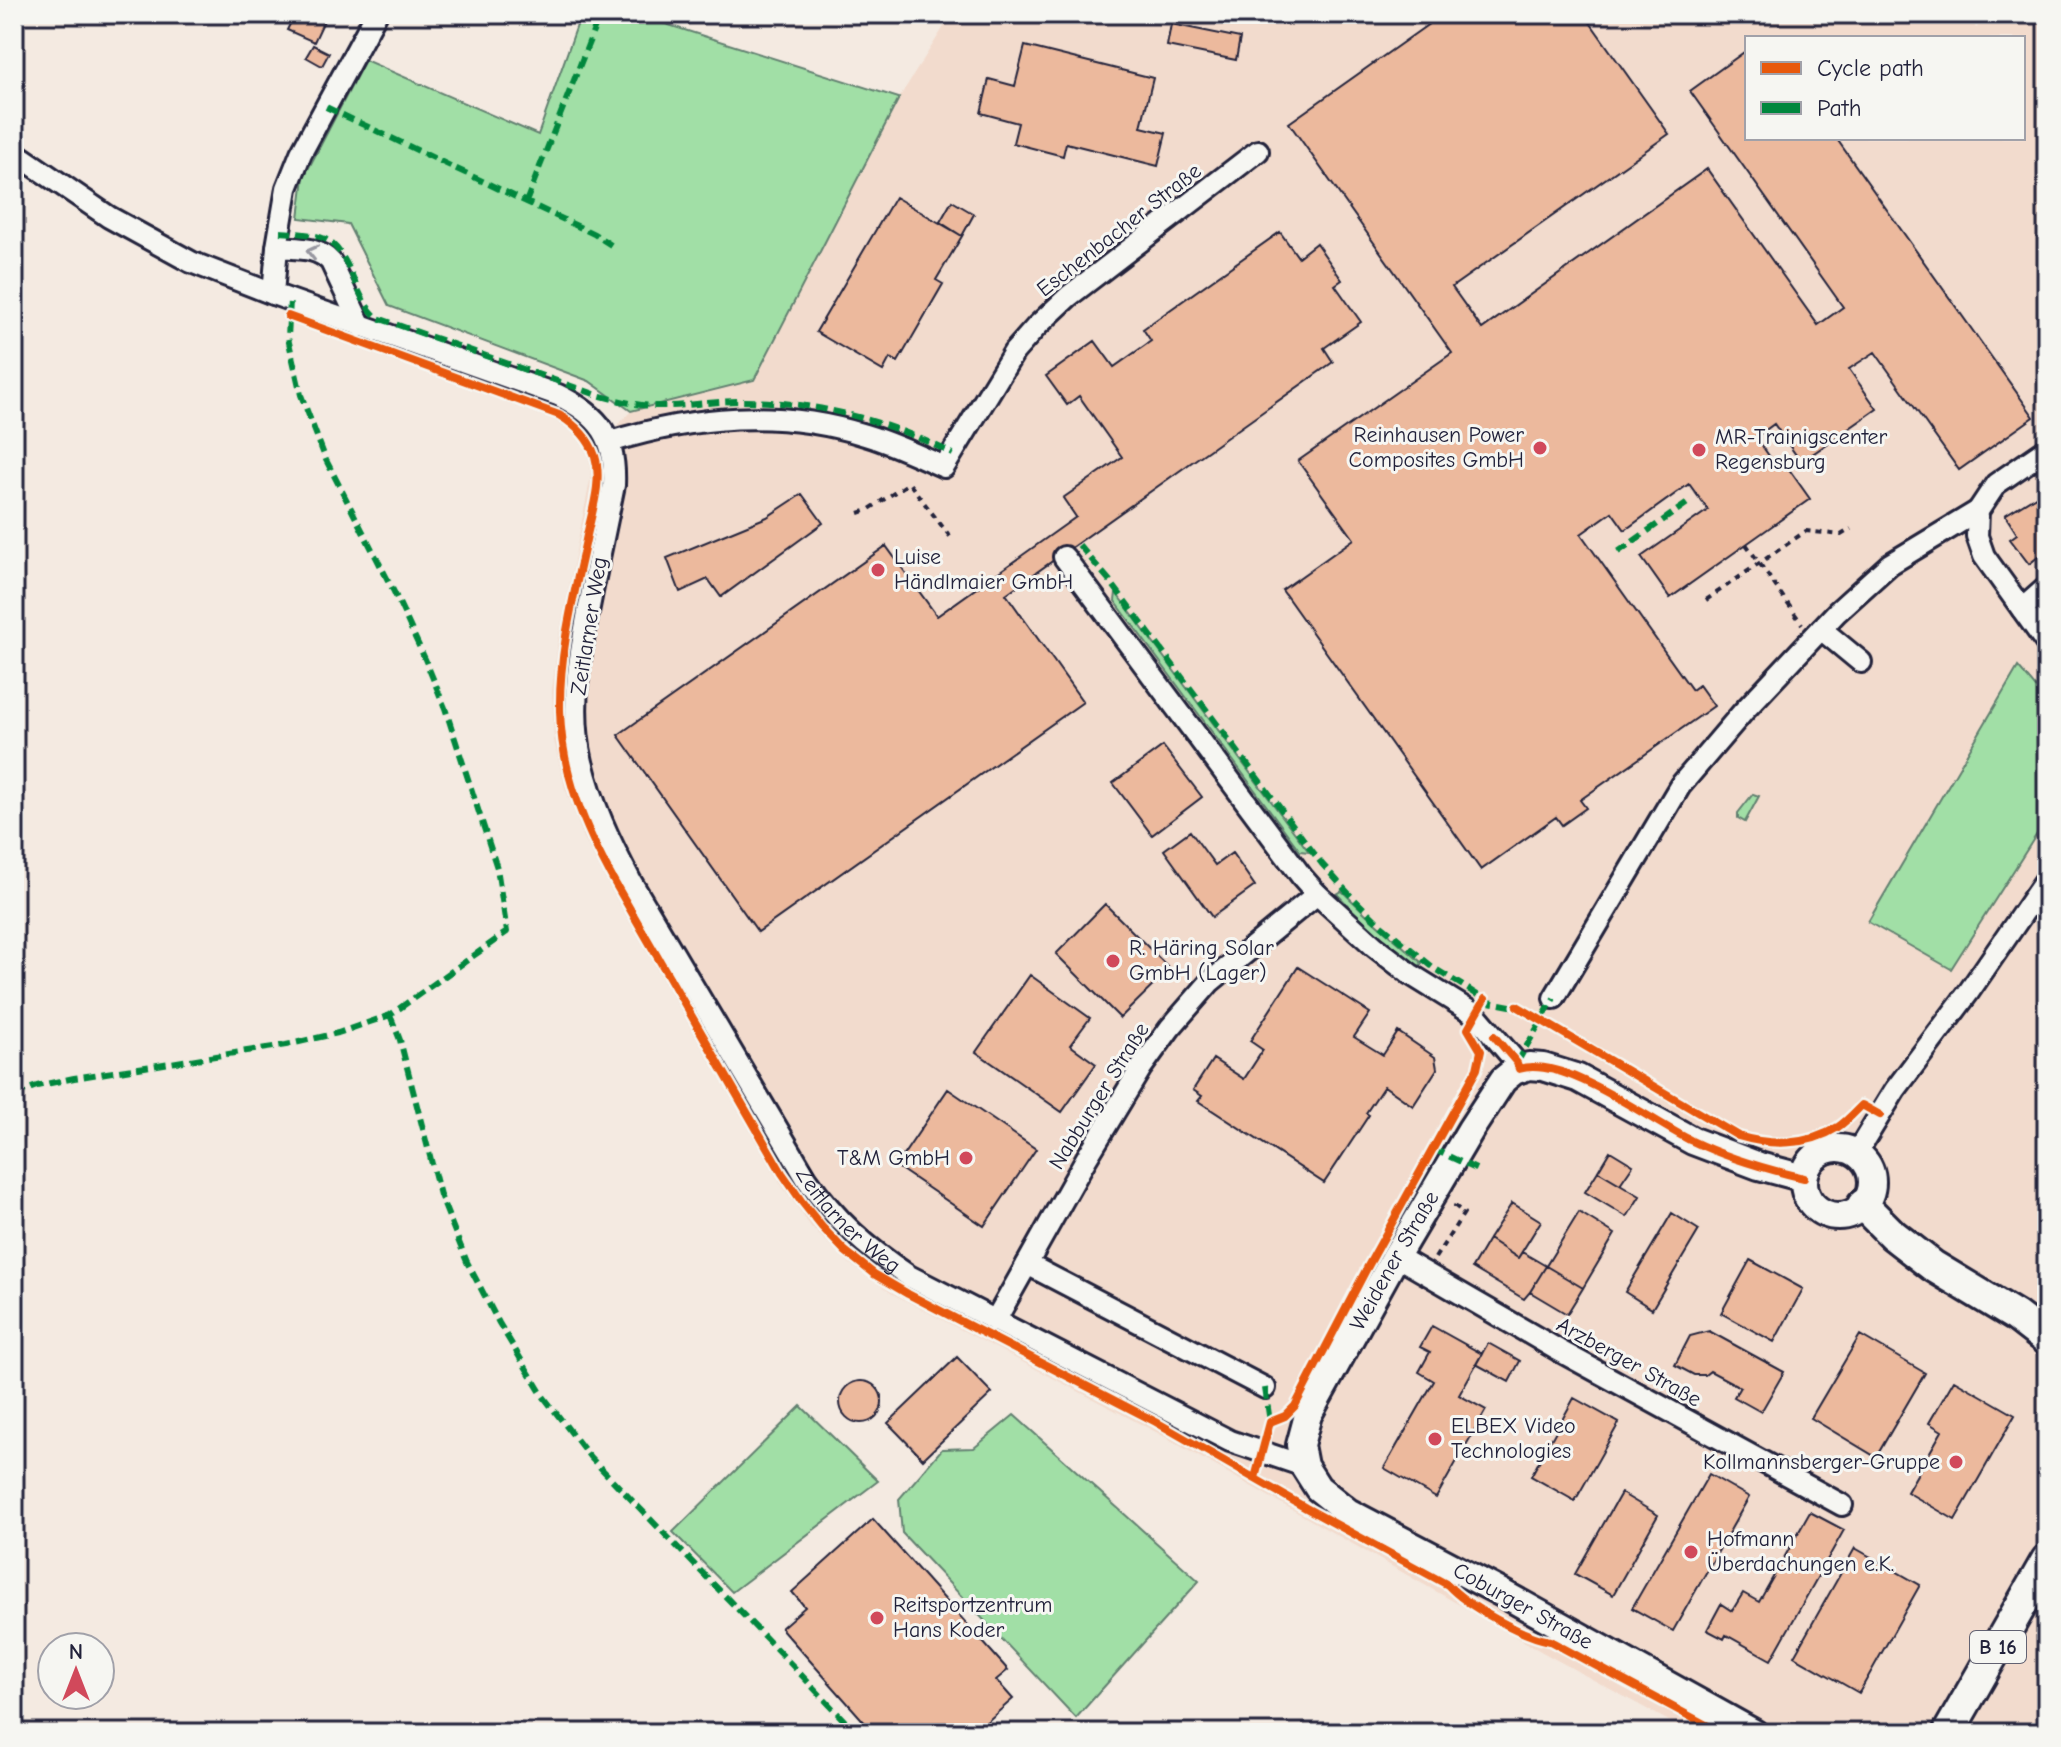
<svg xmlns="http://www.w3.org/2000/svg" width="2061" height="1747" font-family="'Comic Neue',sans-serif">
<rect width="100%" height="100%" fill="#f4eae1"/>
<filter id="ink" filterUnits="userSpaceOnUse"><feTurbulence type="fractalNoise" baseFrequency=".0125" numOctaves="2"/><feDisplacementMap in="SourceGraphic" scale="16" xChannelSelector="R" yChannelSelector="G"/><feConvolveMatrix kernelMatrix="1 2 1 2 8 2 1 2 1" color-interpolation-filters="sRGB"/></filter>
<g filter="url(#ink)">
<!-- built -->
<path fill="#f2dbcd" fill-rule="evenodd" d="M952 14H1969L1976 28 1990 14H2029L2032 22 2047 17V701L2019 667 1951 969 2047 818V1733H1691L1544 1653 1156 1432 891 1293 850 1264 812 1228 780 1183 609 886 583 836 565 788 554 740 552 691 558 641 591 476 589 456 631 411 754 380 899 98ZM1747 38H2023V138H1747Z"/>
<!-- green -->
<path fill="#a1dfa6" stroke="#628070" stroke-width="2" d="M581 14H634L899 98 754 380 631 411 589 381 389 306 348 224 299 218 304 177 365 60 538 135Z
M1116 593 1309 852 1300 851 1115 601Z
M2018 667 2047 701V818L1951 969 1868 922Z
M1753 794 1759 796 1745 822 1738 818V813Z
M1342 891 1369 917 1422 963 1418 968 1365 923 1337 894Z
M801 1406 878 1481 732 1592 673 1532Z
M1014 1415 1199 1581 1076 1718 902 1533 899 1499 942 1449 974 1448Z"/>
<!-- building -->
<path fill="#ecb99d" stroke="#22223b" stroke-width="2" d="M295 14H327L314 42 287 30Z
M1443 14H1584L1669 134 1452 287 1482 329 1707 169 1818 325 1843 307 1690 91 1747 50V138H1836L2034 417 1959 470 1875 352 1849 369 1877 409 1801 462 1774 424 1756 437 1774 463 1781 458 1810 499 1670 598 1641 557 1708 510 1689 484 1625 530 1612 512 1581 534 1692 690 1699 685 1714 706 1580 800 1586 808 1562 825 1556 817 1481 870 1282 590 1354 539 1298 461 1452 353 1289 123Z
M1171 24 1240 38 1236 60 1167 46Z
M313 45 329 53 322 66 306 57Z
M1025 46 1153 78 1141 127 1166 133 1158 166 1066 143 1063 156 1013 143 1018 123 981 113 989 79 1015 86Z
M895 197 962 236 936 280 943 284 898 362 890 358 883 371 816 332Z
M952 201 974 214 962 236 940 222Z
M1280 232 1298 257 1316 243 1342 280 1335 285 1361 322 1324 348 1333 362 1006 594 1083 702 758 932 618 735 886 546 937 616 1076 517 1063 498 1122 457 1079 396 1067 405 1046 376 1095 341 1114 367 1151 341 1143 329Z
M2047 489V550L2029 564 2010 539 2017 534 2005 515Z
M802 494 823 523 721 597 708 579 680 592 667 558 767 517Z
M1163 746 1202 797 1152 835 1113 783Z
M1190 831 1215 865 1232 853 1255 886 1212 917 1164 850Z
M1105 904 1170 969 1120 1018 1056 954Z
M1298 967 1370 1013 1354 1037 1383 1055 1398 1032 1435 1057 1437 1069 1413 1106 1384 1086 1366 1113 1369 1115 1324 1183 1198 1101 1202 1096 1193 1090 1213 1059 1244 1079 1263 1050 1250 1041Z
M1030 975 1090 1018 1070 1045 1096 1064 1062 1112 976 1052Z
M948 1089 1036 1149 984 1226 896 1166Z
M1610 1151 1633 1165 1620 1184 1598 1171Z
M1598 1171 1640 1196 1627 1217 1585 1192Z
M1512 1203 1541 1221 1518 1258 1489 1239Z
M1579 1212 1615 1234 1583 1288 1546 1266Z
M1672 1213 1699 1230 1652 1309 1625 1292Z
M1489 1239 1518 1258 1522 1252 1546 1266 1530 1292 1524 1299 1472 1268Z
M1750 1260 1803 1289 1774 1342 1721 1313Z
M1546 1266 1583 1288 1567 1314 1530 1292Z
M1432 1326 1482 1354 1459 1395 1486 1410 1436 1498 1384 1468 1434 1381 1419 1372 1430 1352 1420 1347Z
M1709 1331 1784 1372 1761 1412 1734 1397 1740 1387 1710 1371 1705 1375H1694L1675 1365 1690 1336Z
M1860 1335 1925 1373 1876 1457 1811 1418Z
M1488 1343 1520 1361 1509 1382 1476 1364Z
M957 1357 992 1393 923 1459 888 1423Z
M1954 1380 2015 1415 1955 1520 1907 1492 1942 1431 1929 1423Z
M840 1402a21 21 0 1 1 42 0a21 21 0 1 1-42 0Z
M1574 1398 1619 1423 1575 1501 1531 1476Z
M1709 1474 1749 1497 1673 1631 1632 1608Z
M1621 1493 1658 1515 1613 1595 1575 1574Z
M1810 1512 1844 1530 1771 1660 1726 1635 1724 1639 1707 1630 1721 1604 1732 1611 1743 1593 1759 1602Z
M873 1519 1008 1670 996 1680 1013 1699 974 1733H874L781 1628 805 1607 792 1592Z
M1855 1548 1920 1585 1859 1693 1794 1656Z"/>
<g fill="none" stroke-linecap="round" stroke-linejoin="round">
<!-- minor casing -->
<g stroke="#22223b" stroke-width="26">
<g id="minor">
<path id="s1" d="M14 152 109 217 191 262 273 294 558 395C601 416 616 438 614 485 607 519 600 553 593 587 582 642 568 705 582 762 592 804 610 842 630 880L807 1179C837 1222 866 1247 909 1276L1230 1441 1304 1466"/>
<path d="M277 247C297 249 317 246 331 262L361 326"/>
<path d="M273 294 277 247 287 188 301 153 376 14"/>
<path d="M610 442C694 416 779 408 865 435 892 443 918 455 944 467L1014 352 1037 326 1069 296 1258 151"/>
<path d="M2047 449 1996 484 1978 511 1977 536 1984 556 2047 644"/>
<path d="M1064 557 1302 877 1317 894 1374 946 1410 974 1476 1015 1517 1063 1519 1069"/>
<path d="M2022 609 2047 587"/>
<path d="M1821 629 1861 662"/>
<path d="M1554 998 1680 786 1743 712 1837 612 1890 564 1978 511"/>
<path d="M1857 1152 1895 1090 1968 993 2047 878"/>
<path d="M1396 1256 1558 1350 1842 1505"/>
<path d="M1027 1264 1265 1388"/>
<path d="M995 1321 1086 1159 1141 1068 1170 1028 1210 982 1317 894"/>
</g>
</g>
<!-- major casing -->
<g stroke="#22223b" stroke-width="32">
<g id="major">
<circle cx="1838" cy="1182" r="34"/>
<path id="s2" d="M1754 1733 1502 1593 1348 1512 1318 1488 1304 1466 1300 1445 1308 1415 1396 1256 1471 1129 1503 1080 1514 1071 1529 1066 1543 1067 1578 1078 1693 1141 1759 1166 1804 1178"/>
</g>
</g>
<!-- highway casing -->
<g stroke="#22223b" stroke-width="36">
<path id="highway" d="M1863 1205 1893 1235 1933 1266 2016 1316 2047 1340
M1948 1733 2047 1560"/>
</g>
<!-- path -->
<path stroke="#22223b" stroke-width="4" stroke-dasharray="6 6" stroke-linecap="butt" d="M859 513 868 510 909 483 952 539
M1746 544 1802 624
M1706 600 1806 531 1841 535 1851 529
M1435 1258 1464 1213 1455 1206 1458 1201"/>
<!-- minor -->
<use href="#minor" stroke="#f6f6f2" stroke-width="20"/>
<!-- major -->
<use href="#major" stroke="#f6f6f2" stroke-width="26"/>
<!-- highway -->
<use href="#highway" stroke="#f6f6f2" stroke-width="30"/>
<!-- quiet -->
<path stroke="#00873e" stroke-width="6" stroke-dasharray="12 6" stroke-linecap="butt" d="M326 107 594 234 611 245
M526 202 600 14
M280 232C294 233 312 233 325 239 353 254 353 298 378 318L597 395C617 400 637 406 658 406 685 407 712 401 739 401 814 401 887 420 953 454
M1079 545 1110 581 1322 864 1351 896 1379 923 1434 968 1489 1002 1521 1008
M1618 552 1689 502
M390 1015 400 1040 440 1195 467 1262 499 1323 543 1396 590 1457 791 1664 856 1733
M1517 1063 1554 998
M14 1094 37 1086 74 1078 286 1045 338 1033 390 1015 507 932 497 868 445 708 425 659 394 592 326 460 301 395 288 338 290 300
M1433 1149 1476 1169
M1265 1388 1270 1422"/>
<!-- cycleway casing -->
<g stroke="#f6f6f2" stroke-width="13">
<path id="cycleway" d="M288 316 559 415C574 424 589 438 595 456 603 482 591 514 586 540 574 596 559 652 560 710 561 772 585 829 615 883L782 1173 802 1202 822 1227 845 1251 874 1274 908 1294 1156 1422 1306 1508 1448 1585C1467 1606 1522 1636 1550 1641L1721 1733
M1517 1006 1738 1136C1771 1146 1808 1146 1838 1127 1847 1121 1855 1112 1862 1105L1880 1115
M1494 1036 1517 1063 1519 1069C1565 1055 1650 1121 1692 1141 1727 1158 1766 1169 1804 1178
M1255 1478 1270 1422 1285 1416 1295 1406 1367 1268 1477 1069 1481 1051 1468 1029 1485 999"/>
</g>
<!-- cycleway -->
<use href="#cycleway" stroke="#e8590c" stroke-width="8"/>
</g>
<!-- one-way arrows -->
<defs><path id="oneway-chevron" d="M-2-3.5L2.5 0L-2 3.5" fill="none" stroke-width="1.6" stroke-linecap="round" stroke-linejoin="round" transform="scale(2)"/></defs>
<use stroke="#9797a0" href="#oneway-chevron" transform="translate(312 252) rotate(-167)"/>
</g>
<!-- markers -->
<g fill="#d1495b" stroke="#f6f6f2" stroke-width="3">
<circle cx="1540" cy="448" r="8"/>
<circle cx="1699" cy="450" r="8"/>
<circle cx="878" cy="570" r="8"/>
<circle cx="1113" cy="961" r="8"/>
<circle cx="966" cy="1158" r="8"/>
<circle cx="1435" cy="1439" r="8"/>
<circle cx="1956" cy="1462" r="8"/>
<circle cx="1691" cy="1552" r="8"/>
<circle cx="877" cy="1618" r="8"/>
</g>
<g text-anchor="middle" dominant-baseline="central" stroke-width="6" stroke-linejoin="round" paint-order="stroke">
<!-- shield labels -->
<rect fill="#f6f6f2" stroke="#626272" stroke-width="2" x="1970" y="1631" width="56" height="32" rx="6"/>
<g font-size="20" font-weight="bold" fill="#22223b">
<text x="1998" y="1647">B 16</text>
</g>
<!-- street labels -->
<g font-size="22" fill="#22223b" stroke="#f6f6f2">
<text transform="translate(1119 230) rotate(-38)">Eschenbacher Straße</text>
<text transform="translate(589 626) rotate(-81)">Zeitlarner Weg</text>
<text transform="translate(1099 1096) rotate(-58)">Nabburger Straße</text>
<text stroke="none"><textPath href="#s1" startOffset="1528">Zeitlarner Weg</textPath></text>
<text stroke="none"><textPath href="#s2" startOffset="756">Weidener Straße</textPath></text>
<text transform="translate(1629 1362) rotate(29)">Arzberger Straße</text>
<text transform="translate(1523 1606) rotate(29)">Coburger Straße</text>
</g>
<!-- poi labels -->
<g font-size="22" fill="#22223b" stroke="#f6f6f2" text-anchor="start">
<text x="1524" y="435" text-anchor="end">Reinhausen Power<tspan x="1524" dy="25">Composites GmbH</tspan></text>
<text x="1715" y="437">MR-Trainigscenter<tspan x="1715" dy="25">Regensburg</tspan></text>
<text x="894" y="557">Luise<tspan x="894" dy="25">Händlmaier GmbH</tspan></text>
<text x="1129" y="948">R. Häring Solar<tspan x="1129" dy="25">GmbH (Lager)</tspan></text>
<text x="950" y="1158" text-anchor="end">T&amp;M GmbH</text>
<text x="1451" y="1426">ELBEX Video<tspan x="1451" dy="25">Technologies</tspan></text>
<text x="1940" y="1462" text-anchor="end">Kollmannsberger-Gruppe</text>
<text x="1707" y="1539">Hofmann<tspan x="1707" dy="25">Überdachungen e.K.</tspan></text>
<text x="893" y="1605">Reitsportzentrum<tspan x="893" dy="25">Hans Koder</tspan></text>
</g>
</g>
<!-- margin -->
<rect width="2061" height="1747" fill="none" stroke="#f6f6f2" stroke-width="48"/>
<rect x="24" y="24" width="2013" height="1699" fill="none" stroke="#22223b" stroke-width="3" filter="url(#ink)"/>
<!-- legend -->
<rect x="1745" y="36" width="280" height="104" fill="#f6f6f2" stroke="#a1a1a9" stroke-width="2"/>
<rect x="1761" y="62" width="40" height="12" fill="#e8590c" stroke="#a1a1a9" stroke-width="2"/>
<text x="1817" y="76" font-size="24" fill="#22223b">Cycle path</text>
<rect x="1761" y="102" width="40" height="12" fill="#00873e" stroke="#a1a1a9" stroke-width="2"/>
<text x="1817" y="116" font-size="24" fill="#22223b">Path</text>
<!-- north arrow -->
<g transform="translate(76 1671)"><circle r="38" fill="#f6f6f2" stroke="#a1a1a9" stroke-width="2"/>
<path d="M0-6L14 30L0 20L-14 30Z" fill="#d1495b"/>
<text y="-12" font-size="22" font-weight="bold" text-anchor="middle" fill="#22223b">N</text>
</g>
</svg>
